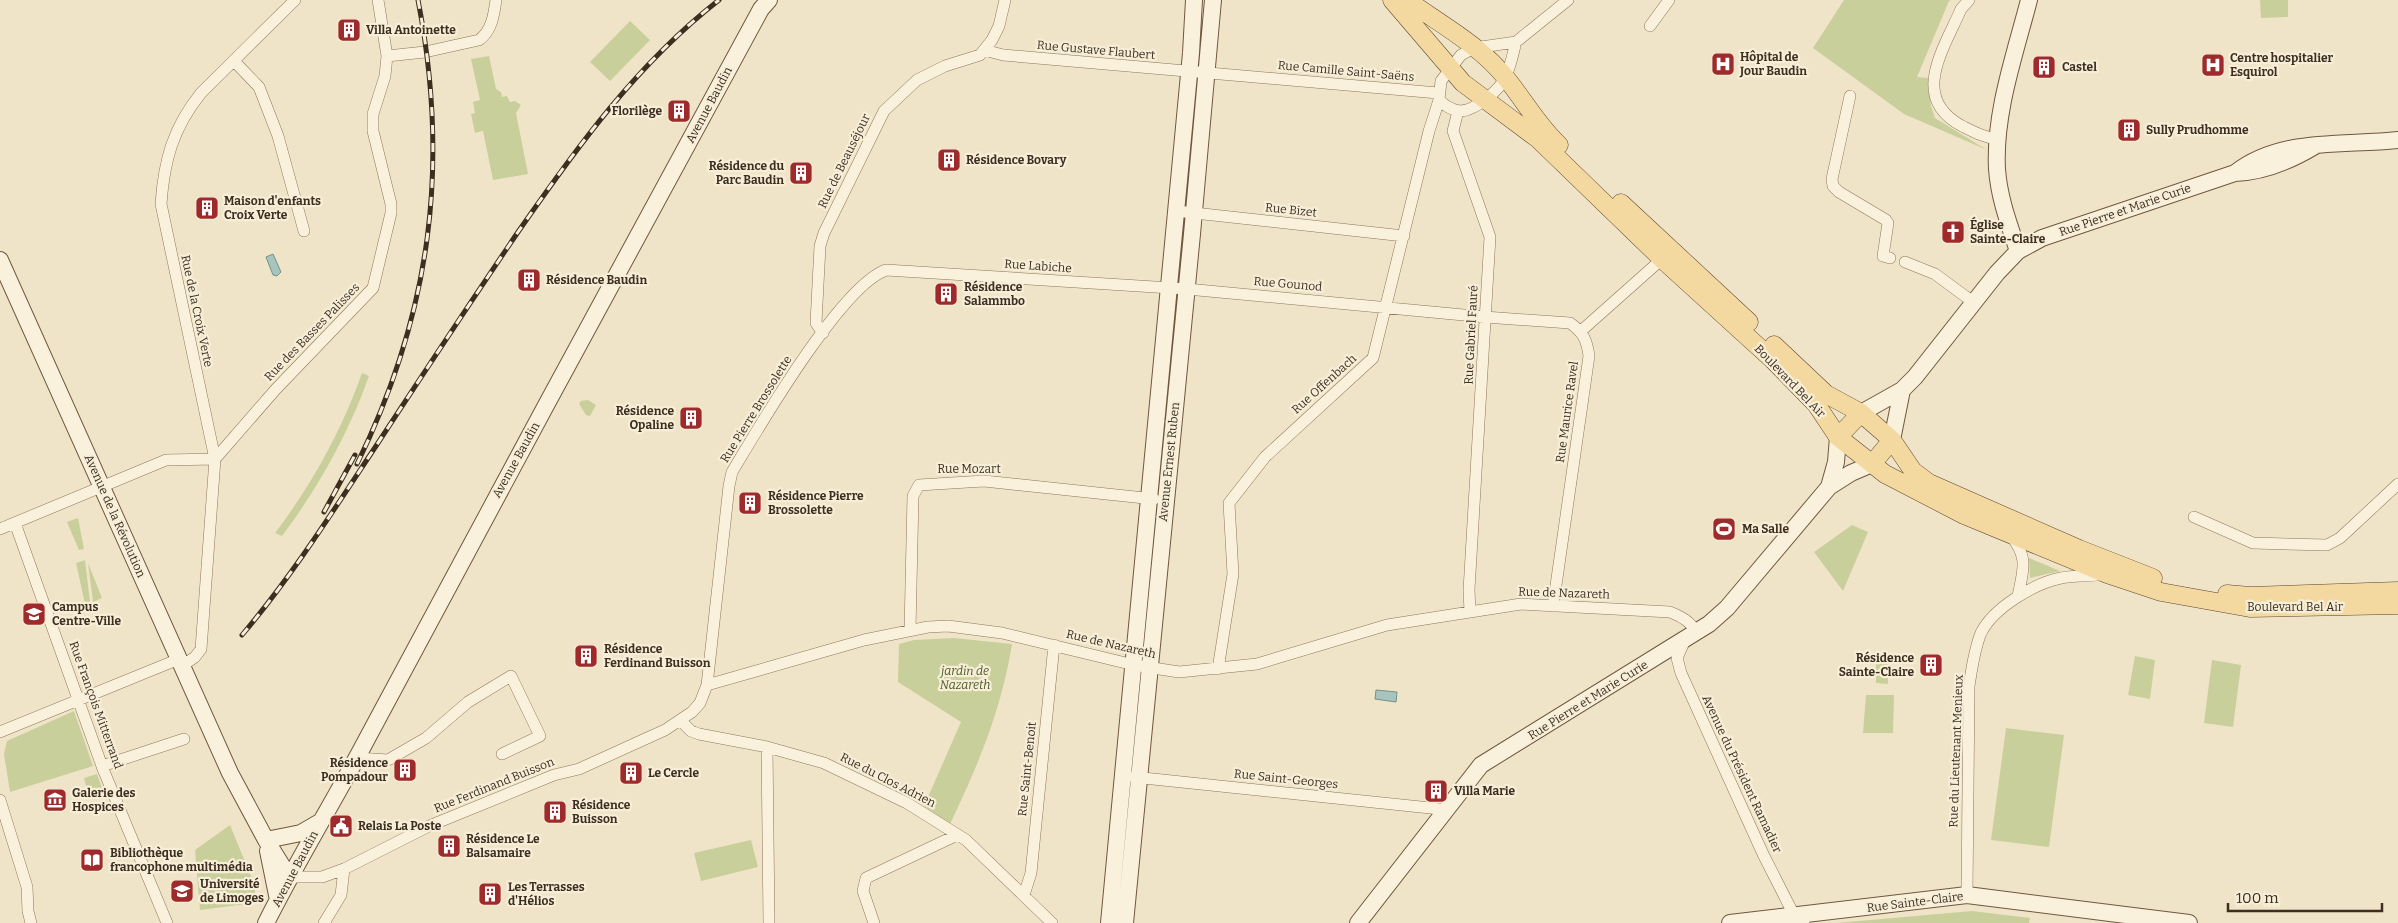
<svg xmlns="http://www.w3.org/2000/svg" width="2398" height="923" font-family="Bitter,serif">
<rect width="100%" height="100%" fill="#f0e4c8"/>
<!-- green -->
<path fill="#c9cf9b" d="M1844 0H1951L1949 1 1917 77 1928 78 1931 106 1935 118 1987 150 1904 114 1813 48Z
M2260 0H2288V17L2261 18Z
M630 21 650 40 610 81 590 62Z
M489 56 496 89 501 92 502 97 507 96 510 102 515 101 521 105 516 113 528 174 493 180 483 131 475 133 471 114 475 113 473 102 480 100 471 59Z
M362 373 369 376C349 433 318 488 282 536L275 533C311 486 342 430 362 373Z
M588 400 596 405 590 416 586 415 579 404 581 401Z
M78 518 84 549 79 550 67 522Z
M1852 525 1868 532 1843 591 1814 552Z
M2029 558 2060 571 2030 578Z
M85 560 90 602 85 604 76 563Z
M88 563 102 598 93 602Z
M954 638 1012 644C1002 708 978 766 950 824L924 806 961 722 898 682 899 644 914 640Z
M2135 656 2155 660 2150 699 2128 695Z
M1876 660H1888V684L1876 683Z
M2212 660 2241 665 2233 727 2204 723Z
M1866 695H1894L1893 733H1863Z
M74 711 93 766 10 792 4 754 7 741Z
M2006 728 2064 735 2049 847 1991 840Z
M97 774 104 794 89 798 84 778Z
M230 825 255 886V903L200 910 195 850Z
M751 840 758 867 701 881 694 853Z
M1972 911 2030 918 2029 923H1836Z"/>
<!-- water -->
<path fill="#a9c4bc" stroke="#6f938a" d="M273 254 281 272 277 276 273 275 266 257Z
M1376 690 1397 692 1396 702 1375 699Z"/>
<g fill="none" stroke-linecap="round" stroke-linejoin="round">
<!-- street casing -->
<g stroke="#8d765c" stroke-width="12">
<path id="street" d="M1969 0 1961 9C1944 49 1909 98 1962 126 1974 132 1985 138 1998 139
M1650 26 1669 0
M1516 42C1513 53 1511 65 1506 76 1501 89 1475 111 1460 111 1452 110 1445 106 1439 100L1441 81 1461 55 1474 48 1516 42 1568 0
M984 50 1003 55 1438 93
M387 56 425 52 479 40C492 31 494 14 496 0
M234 61 259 87 278 136 304 231
M1850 96 1832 179 1833 186 1839 192 1886 220 1888 223 1883 256 1890 258
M1458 111 1453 131 1490 237 1469 590 1470 612
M1176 211 1404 236
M1905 262 1935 274 1973 302
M1581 331 1662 259
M823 333 816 323 820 246 824 233 884 111 917 80 945 66 980 55 992 40 999 26 1005 0
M215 459 276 389 373 288 391 213V204L373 131V114L385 76 387 56 378 0
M2194 517 2253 543 2327 545 2340 538 2398 484
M15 523 103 769 167 923
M0 529 166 460 215 459
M2011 536C2029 558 2023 570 2018 596
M910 630 913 496 919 485 984 481 1154 499
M1684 642 1677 658 1681 673 1763 854 1794 915 1804 923
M182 666 195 657 201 649 215 459 161 204C164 160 173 128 201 93L295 0
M1218 669 1233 574 1229 503 1265 457 1373 358 1429 131 1439 100
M707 685 864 640 928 627 948 626 1002 633 1134 665 1179 672 1257 664 1387 625 1521 604 1670 612C1682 617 1690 621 1697 633
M680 720 691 731 699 734 767 747 824 763 907 803 966 840 1052 923
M0 732 179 659
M767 747 769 923
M357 758 388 760 426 738 468 702 511 676 540 736 502 754
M102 766 184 739
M1134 777 1440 809 1444 812
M0 800 27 887 28 911 31 923
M289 877H322L344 869 429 826 554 775 579 769 665 730 692 712 700 703 707 685 729 486 732 472C759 427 841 286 886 270L1187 289 1485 317 1570 323C1583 332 1587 340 1589 356L1553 606
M1024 895 1031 873 1054 645
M1967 895 1969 686C1972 668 1974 650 1981 633 1993 608 2035 583 2061 578 2075 575 2090 577 2104 574
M324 923 341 895 344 869
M874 923 863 891 866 878 957 835"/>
</g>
<!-- secondary casing -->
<g stroke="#6f573f" stroke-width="18">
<path id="secondary" d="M2235 173C2281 137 2343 146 2398 140
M2018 251C2009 224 1999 198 1997 169 1994 113 2015 54 2029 0
M0 260 230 773 266 840 289 877
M1861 413 1902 390 1915 377 1997 273 2018 251 2042 238 2235 173C2264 172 2290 161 2315 146
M1892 440 1902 390
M1829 487 1836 462 1838 437
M266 840 301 833 320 822
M268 851 278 900
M266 923C298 859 336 798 369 735 498 492 630 251 761 9L769 0
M1109 923 1191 53 1194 0
M1125 923 1192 234 1213 0
M1358 923 1481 765 1709 624 1727 608 1829 487 1851 473 1872 464
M1730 923 1967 895 2189 923"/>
</g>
<!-- primary casing -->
<g stroke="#5b4430" stroke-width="19">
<path id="primary" d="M1392 0 1463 83 1538 139 1662 259 1773 360 1816 404 1838 437 1885 474 1964 515 2107 574 2161 592 2250 608 2398 605
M1407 0C1440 24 1481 46 1506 78 1524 100 1538 126 1559 145
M1621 203 1749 322
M1774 345 1826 394 1861 413 1892 440 1913 471 1929 483 2079 549 2153 578
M1838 437 1861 413
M1872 464 1892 440
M2227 594 2250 596 2398 591"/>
</g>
<!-- street -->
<use href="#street" stroke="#faf1dc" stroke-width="11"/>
<!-- secondary -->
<use href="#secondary" stroke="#faf1dc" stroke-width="16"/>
<!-- primary -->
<use href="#primary" stroke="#f3d9a0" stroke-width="18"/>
<!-- rail casing -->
<g stroke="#3d2e20" stroke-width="5">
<path id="rail" d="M357 464C431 313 450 165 418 0
M324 512 355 455
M242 635C292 576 333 511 376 446 423 374 470 303 518 232 577 147 637 64 719 0"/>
</g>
<!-- rail -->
<use href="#rail" stroke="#f7eed8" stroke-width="3" stroke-dasharray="9" stroke-linecap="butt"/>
</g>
<!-- icons -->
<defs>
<g id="building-square" transform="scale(1.25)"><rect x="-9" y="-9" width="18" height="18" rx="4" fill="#9e2a2b" stroke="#f7eed8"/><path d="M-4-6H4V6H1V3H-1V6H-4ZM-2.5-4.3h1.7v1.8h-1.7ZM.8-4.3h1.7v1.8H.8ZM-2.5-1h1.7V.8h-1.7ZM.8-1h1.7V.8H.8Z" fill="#fff"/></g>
<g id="hospital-square" transform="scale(1.25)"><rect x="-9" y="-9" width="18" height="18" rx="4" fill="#9e2a2b" stroke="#f7eed8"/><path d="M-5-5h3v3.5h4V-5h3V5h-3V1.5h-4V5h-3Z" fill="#fff"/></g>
<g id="church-square" transform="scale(1.25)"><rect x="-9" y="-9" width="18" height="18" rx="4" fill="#9e2a2b" stroke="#f7eed8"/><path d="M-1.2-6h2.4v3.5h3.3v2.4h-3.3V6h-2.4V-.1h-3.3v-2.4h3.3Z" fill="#fff"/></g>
<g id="stadium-square" transform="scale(1.25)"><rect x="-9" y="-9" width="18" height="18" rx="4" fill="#9e2a2b" stroke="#f7eed8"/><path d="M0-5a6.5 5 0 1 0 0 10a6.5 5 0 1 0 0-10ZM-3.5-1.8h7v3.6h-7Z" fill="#fff"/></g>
<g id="university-square" transform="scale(1.25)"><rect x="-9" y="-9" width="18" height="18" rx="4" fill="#9e2a2b" stroke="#f7eed8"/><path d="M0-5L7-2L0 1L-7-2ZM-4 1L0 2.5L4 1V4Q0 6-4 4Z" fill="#fff"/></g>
<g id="museum-square" transform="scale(1.25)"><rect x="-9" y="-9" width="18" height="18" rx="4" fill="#9e2a2b" stroke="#f7eed8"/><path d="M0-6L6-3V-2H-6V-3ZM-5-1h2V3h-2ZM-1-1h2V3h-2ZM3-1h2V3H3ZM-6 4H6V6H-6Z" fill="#fff"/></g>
<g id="civic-square" transform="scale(1.25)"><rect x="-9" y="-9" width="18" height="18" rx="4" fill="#9e2a2b" stroke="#f7eed8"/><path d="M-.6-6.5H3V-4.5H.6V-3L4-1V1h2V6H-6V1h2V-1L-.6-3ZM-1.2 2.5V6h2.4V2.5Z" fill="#fff"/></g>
<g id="library-square" transform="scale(1.25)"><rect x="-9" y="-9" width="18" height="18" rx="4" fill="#9e2a2b" stroke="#f7eed8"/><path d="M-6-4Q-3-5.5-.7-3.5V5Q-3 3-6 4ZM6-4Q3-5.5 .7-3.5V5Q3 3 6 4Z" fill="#fff"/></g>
</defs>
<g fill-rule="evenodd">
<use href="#building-square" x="349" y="30"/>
<use href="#hospital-square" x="1723" y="64"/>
<use href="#hospital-square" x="2213" y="65"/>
<use href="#building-square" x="2044" y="67"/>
<use href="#building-square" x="679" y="111"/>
<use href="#building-square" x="2129" y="130"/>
<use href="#building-square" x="949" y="160"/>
<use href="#building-square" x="801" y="173"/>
<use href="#building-square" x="207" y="208"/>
<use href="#church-square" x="1953" y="232"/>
<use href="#building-square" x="529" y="280"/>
<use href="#building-square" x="946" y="294"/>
<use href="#building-square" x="691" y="418"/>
<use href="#building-square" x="750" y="503"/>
<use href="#stadium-square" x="1724" y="529"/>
<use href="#university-square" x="34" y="614"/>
<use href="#building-square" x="586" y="656"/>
<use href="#building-square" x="1931" y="665"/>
<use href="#building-square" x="405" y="770"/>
<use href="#building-square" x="631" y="773"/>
<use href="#building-square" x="1436" y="791"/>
<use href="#museum-square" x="55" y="800"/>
<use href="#building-square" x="555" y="812"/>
<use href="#civic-square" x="341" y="826"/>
<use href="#building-square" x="449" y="846"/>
<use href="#library-square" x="92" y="860"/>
<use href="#university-square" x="182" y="891"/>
<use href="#building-square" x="490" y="894"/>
</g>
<g text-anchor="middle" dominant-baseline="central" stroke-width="4.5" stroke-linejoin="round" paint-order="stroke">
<!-- poi labels -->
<g font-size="12" font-weight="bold" fill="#3d2e20" stroke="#f7eed8" text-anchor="start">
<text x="366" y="30">Villa Antoinette</text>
<text x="1740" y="57">Hôpital de<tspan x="1740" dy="14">Jour Baudin</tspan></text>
<text x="2230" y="58">Centre hospitalier<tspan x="2230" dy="14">Esquirol</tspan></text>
<text x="2062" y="67">Castel</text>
<text x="662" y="111" text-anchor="end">Florilège</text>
<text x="2146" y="130">Sully Prudhomme</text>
<text x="966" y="160">Résidence Bovary</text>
<text x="784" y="166" text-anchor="end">Résidence du<tspan x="784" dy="14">Parc Baudin</tspan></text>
<text x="224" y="201">Maison d'enfants<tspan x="224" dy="14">Croix Verte</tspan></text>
<text x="1970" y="225">Église<tspan x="1970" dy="14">Sainte-Claire</tspan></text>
<text x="546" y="280">Résidence Baudin</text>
<text x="964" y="287">Résidence<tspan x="964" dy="14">Salammbo</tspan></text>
<text x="674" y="411" text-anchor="end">Résidence<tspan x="674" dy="14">Opaline</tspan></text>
<text x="768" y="496">Résidence Pierre<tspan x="768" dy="14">Brossolette</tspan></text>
<text x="1742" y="529">Ma Salle</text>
<text x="52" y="607">Campus<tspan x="52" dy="14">Centre-Ville</tspan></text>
<text x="604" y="649">Résidence<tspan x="604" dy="14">Ferdinand Buisson</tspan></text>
<text x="1914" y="658" text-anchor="end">Résidence<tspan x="1914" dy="14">Sainte-Claire</tspan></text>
<text x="388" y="763" text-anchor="end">Résidence<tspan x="388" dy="14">Pompadour</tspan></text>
<text x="648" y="773">Le Cercle</text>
<text x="1454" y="791">Villa Marie</text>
<text x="72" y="793">Galerie des<tspan x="72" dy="14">Hospices</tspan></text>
<text x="572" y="805">Résidence<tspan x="572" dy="14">Buisson</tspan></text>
<text x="358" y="826">Relais La Poste</text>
<text x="466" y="839">Résidence Le<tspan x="466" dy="14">Balsamaire</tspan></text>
<text x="110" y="853">Bibliothèque<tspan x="110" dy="14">francophone multimédia</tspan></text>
<text x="200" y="884">Université<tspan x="200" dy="14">de Limoges</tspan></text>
<text x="508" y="887">Les Terrasses<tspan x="508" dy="14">d'Hélios</tspan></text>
</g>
<!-- street labels -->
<g font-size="12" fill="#3d2e20" stroke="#f7eed8">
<text transform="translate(1096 50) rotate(5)">Rue Gustave Flaubert</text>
<text transform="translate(1346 71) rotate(5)">Rue Camille Saint-Saëns</text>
<text transform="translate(709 105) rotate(-62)">Avenue Baudin</text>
<text transform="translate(844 161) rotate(-64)">Rue de Beauséjour</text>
<text transform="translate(1291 210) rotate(6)">Rue Bizet</text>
<text transform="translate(2125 210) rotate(-19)">Rue Pierre et Marie Curie</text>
<text transform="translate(1038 266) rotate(4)">Rue Labiche</text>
<text transform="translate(1288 284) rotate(5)">Rue Gounod</text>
<text transform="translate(197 311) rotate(78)">Rue de la Croix Verte</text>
<text transform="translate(312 332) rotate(-46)">Rue des Basses Palisses</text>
<text transform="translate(1471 335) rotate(-87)">Rue Gabriel Fauré</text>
<text transform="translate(1790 381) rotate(46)">Boulevard Bel Air</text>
<text transform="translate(1324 384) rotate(-42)">Rue Offenbach</text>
<text transform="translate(756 409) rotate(-58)">Rue Pierre Brossolette</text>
<text transform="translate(1567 412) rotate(-82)">Rue Maurice Ravel</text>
<text transform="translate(516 460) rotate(-61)">Avenue Baudin</text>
<text transform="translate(1169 462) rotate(-84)">Avenue Ernest Ruben</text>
<text x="969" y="469">Rue Mozart</text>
<text transform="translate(115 516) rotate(66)">Avenue de la Révolution</text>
<text transform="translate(1564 593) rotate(2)">Rue de Nazareth</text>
<text x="2295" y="607">Boulevard Bel Air</text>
<text transform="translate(1111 644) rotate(13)">Rue de Nazareth</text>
<text transform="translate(1588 700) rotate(-32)">Rue Pierre et Marie Curie</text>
<text transform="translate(96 705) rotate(70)">Rue François Mitterrand</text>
<text transform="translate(1956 751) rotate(-88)">Rue du Lieutenant Menieux</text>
<text transform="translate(1027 769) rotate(-84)">Rue Saint-Benoit</text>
<text transform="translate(1742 774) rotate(65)">Avenue du Président Ramadier</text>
<text transform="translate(1286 779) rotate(6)">Rue Saint-Georges</text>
<text transform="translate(888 780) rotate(27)">Rue du Clos Adrien</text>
<text transform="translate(494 785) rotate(-22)">Rue Ferdinand Buisson</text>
<text transform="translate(295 869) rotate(-62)">Avenue Baudin</text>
<text transform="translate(1915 902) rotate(-7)">Rue Sainte-Claire</text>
</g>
<!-- park labels -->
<g font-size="12" font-style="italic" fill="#4d5a26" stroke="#f7eed8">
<text x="965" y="671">jardin de<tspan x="965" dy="14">Nazareth</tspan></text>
</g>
</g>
<!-- scale -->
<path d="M2228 903v8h154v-8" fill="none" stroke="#3d2e20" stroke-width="2.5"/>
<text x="2236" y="903" font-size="15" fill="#3d2e20" stroke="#f7eed8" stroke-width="4" paint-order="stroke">100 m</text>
</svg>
